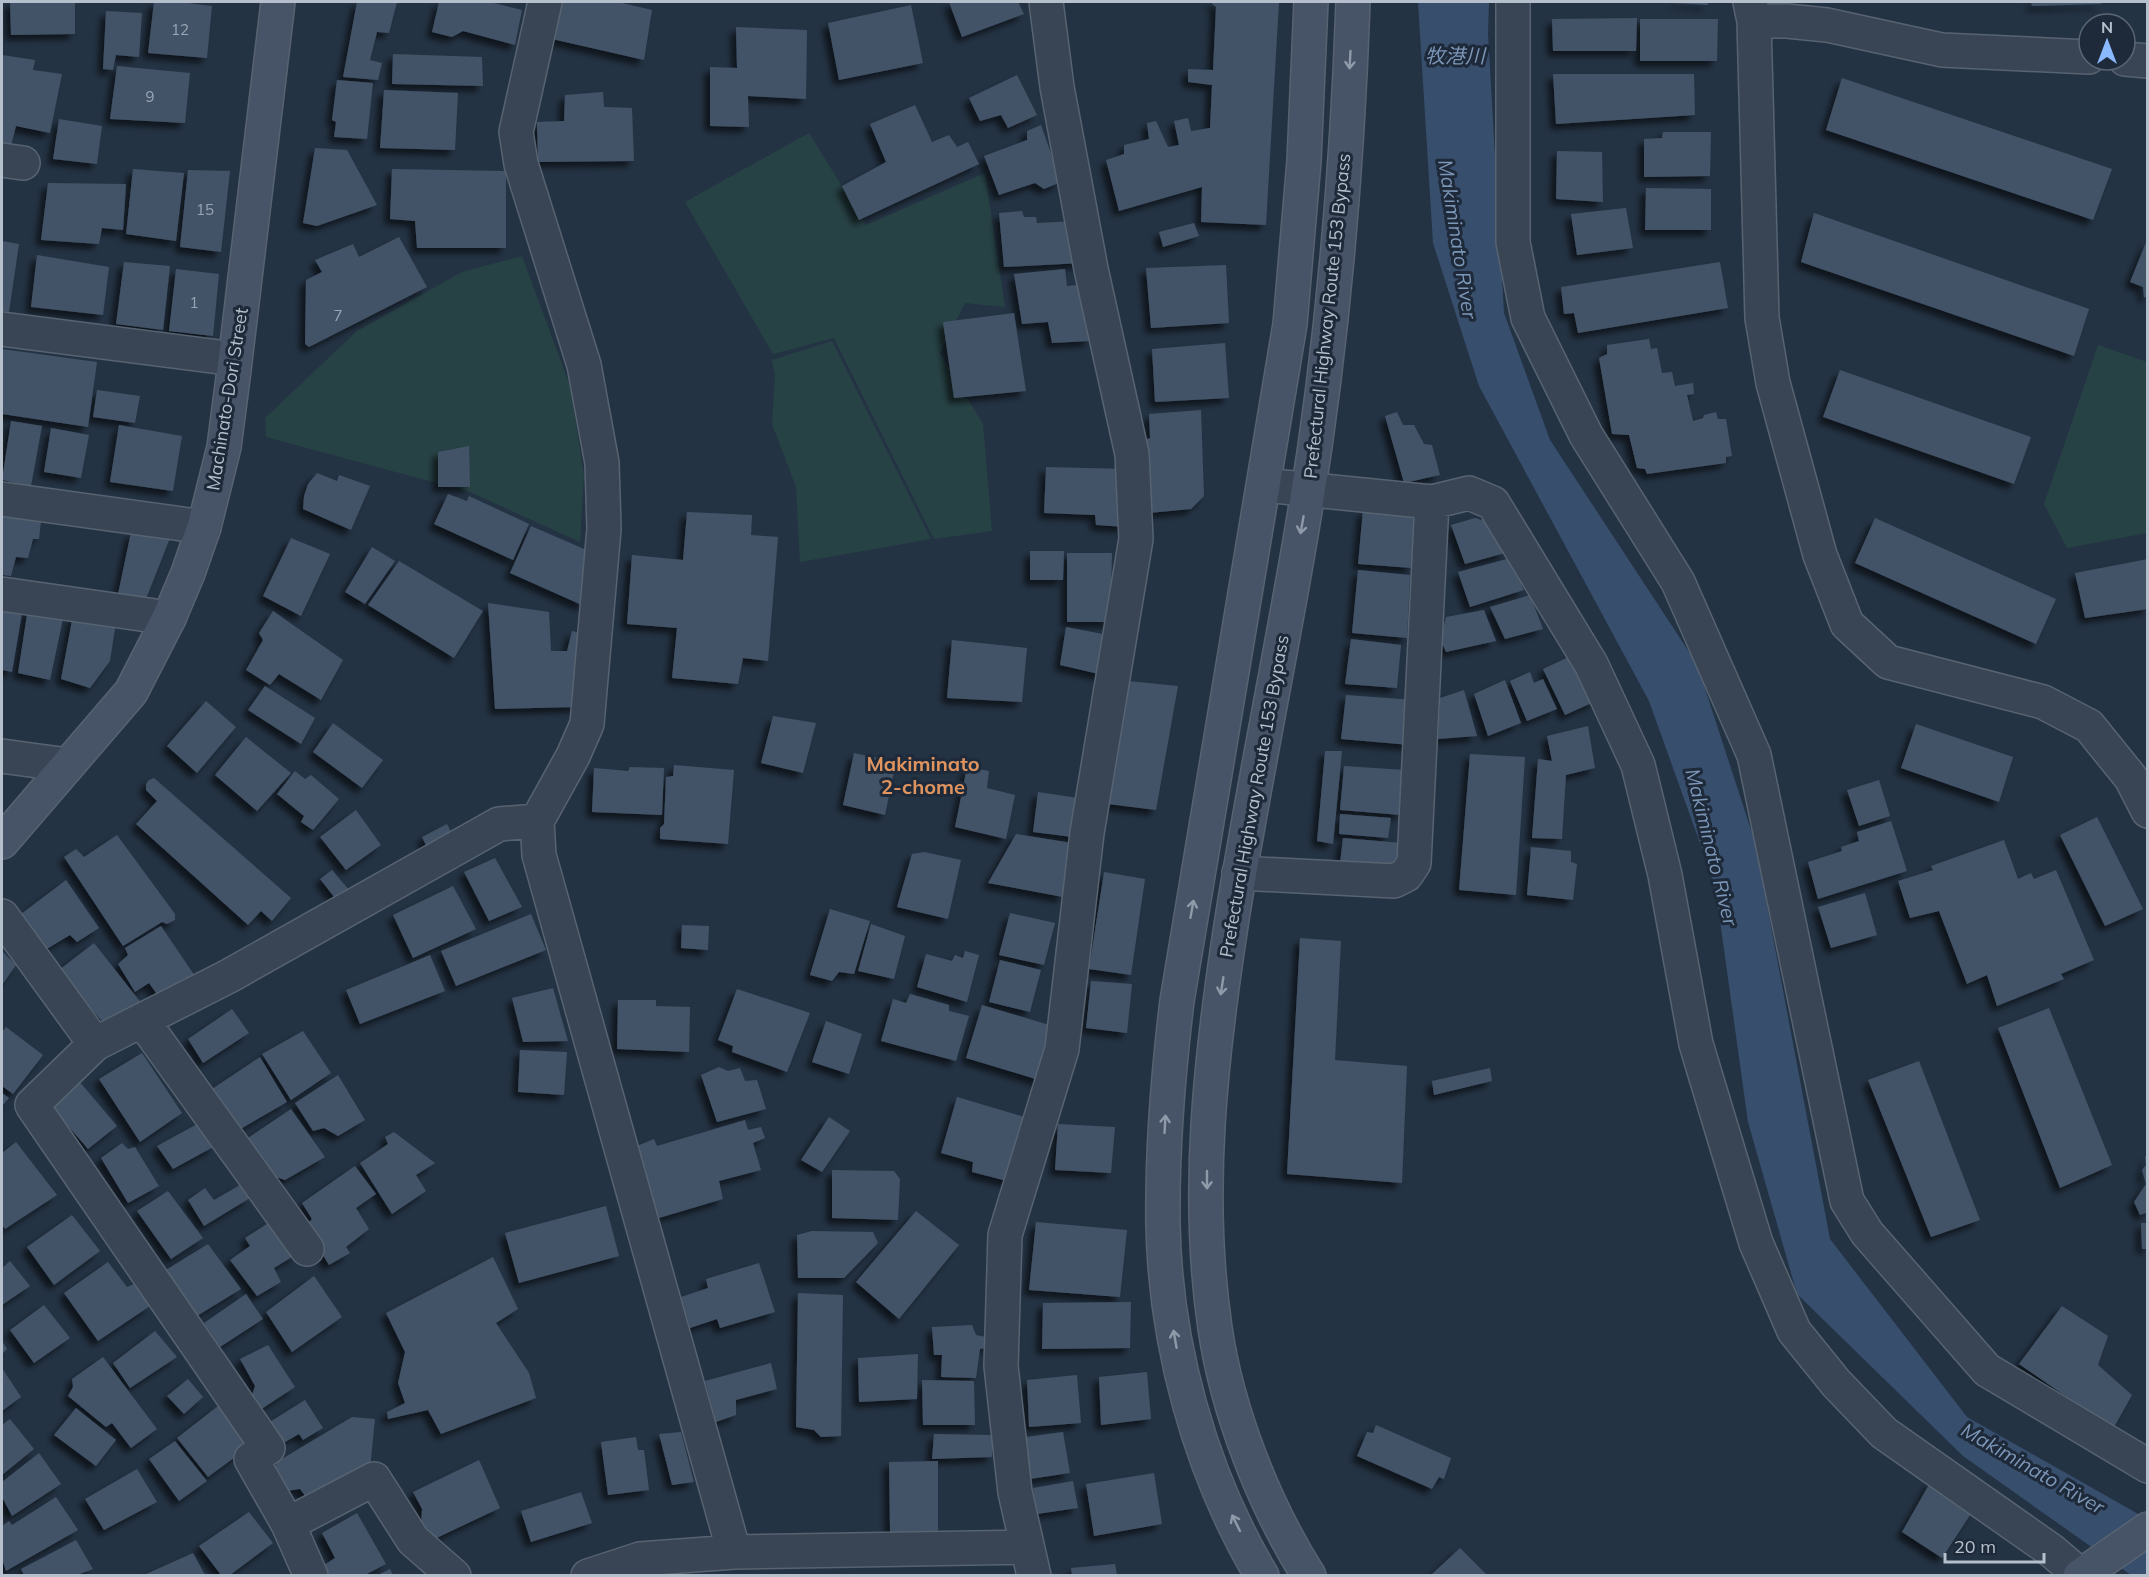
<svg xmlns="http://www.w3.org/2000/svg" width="2149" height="1577" font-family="Mulish,'Noto Sans JP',sans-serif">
<defs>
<filter id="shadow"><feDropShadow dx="-5.5" dy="5.5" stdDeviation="3" flood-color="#0009"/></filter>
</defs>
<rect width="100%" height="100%" fill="#243344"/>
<!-- green -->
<path fill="#274245" d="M809 133 866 225 985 173 1005 307 965 303 940 353 983 424 992 531 934 539 834 338 773 354 685 202Z
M522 256 570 386 584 475 580 542 470 492 266 437 265 418 357 331 462 272Z
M832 341 931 539 800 562 796 487 772 424 775 375 772 360Z
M2098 345 2147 362V533L2067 548 2044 504Z"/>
<!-- water -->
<path fill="#374e6d" d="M1418 2H1489L1488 34 1504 313 1550 440 1697 664 1755 842 1830 1239 1967 1417 2147 1519V1575H2131L1963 1456 1797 1294 1748 1122 1715 885 1649 701 1479 386 1433 243Z"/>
<!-- building -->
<path fill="#435367" filter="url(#shadow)" d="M10 2H75V34L11 35Z
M154 2H180L212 6 207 58 148 53Z
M357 2H397L389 33 377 32 370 60 382 63 378 80 343 77Z
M439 2H490L522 10 515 45 463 31 452 37 432 32Z
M559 2H618L652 10 644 60 552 39Z
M949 2H1018L1024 14 962 37Z
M1210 2H1279L1266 225 1201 222 1202 187 1119 211 1106 160 1124 154V145L1149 139 1147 123 1156 121 1168 147 1179 145 1174 121 1188 118 1191 131 1210 128 1212 85 1188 82V69L1213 70 1216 7Z
M1674 2H1708V5L1674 3Z
M2031 2H2101V4L2032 6Z
M911 5 923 63 839 80 828 23Z
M106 11 142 13 139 57 116 55 113 70 103 69Z
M1637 18 1636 51H1553L1552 19Z
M1640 19H1718L1717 61H1640Z
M736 27 807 30 806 99 748 96 749 127 710 126V67L737 68Z
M393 54 482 57 483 86 392 84Z
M2 55 35 60 33 70 62 74 50 133 16 126 11 146 2 144Z
M117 66 190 73 185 123 110 119Z
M1553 74H1694L1695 115 1556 124Z
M1017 75 1037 115 1008 128 1001 115 980 121 969 98Z
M1842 78 2112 169 2093 220 1826 130Z
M337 80 373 83 367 139 334 137 336 122 332 120Z
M384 90 458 93 455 150 380 148Z
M603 92 604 107 632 108 634 161 538 162 537 122 564 121 565 95Z
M915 105 932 142 949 135 957 147 968 142 979 164 859 220 842 186 886 162 870 124Z
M59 119 102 126 97 164 53 159Z
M1041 125 1061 182 1044 189 1035 183 999 195 984 156 1027 140V131Z
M1663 132H1711L1710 176 1644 177V139L1662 138Z
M315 148 347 150 377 205 317 226 303 223Z
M1557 151 1602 152 1603 202 1556 199Z
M133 169 184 173 176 241 126 234Z
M392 169 506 171V248H417L415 221 390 219Z
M188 170 230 171 221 252 180 247Z
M48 183 126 184 123 230 102 228 99 244 41 240Z
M1646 188 1711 189V230H1645Z
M1626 208 1633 248 1577 255 1571 214Z
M1022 211 1024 217H1036L1037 223 1075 221 1082 263 1004 267 999 213Z
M1814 213 2089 309 2074 356 1801 262Z
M1194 223 1199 236 1163 247 1159 232Z
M399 237 427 287 309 347 305 344 306 280 322 272 315 260 353 244 359 257Z
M2147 240H2148V298L2144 297 2143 287 2130 282Z
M2 241 19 244 9 312 2 311Z
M37 255 109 267 103 315 31 307Z
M124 262 170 266 163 330 116 324Z
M1720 262 1728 308 1578 333 1574 313 1564 314 1561 287Z
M1226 265 1229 323 1151 328 1146 268Z
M176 269 219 274 213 336 169 331Z
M1065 269 1067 286 1085 284 1090 341 1052 343 1048 322 1022 324 1014 274Z
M1014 313 1026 391 954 398 943 322Z
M1649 339 1651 349 1657 348 1662 373 1672 372 1675 386 1693 383 1694 394 1687 395 1693 421 1703 418 1704 415 1716 412 1718 419H1726L1732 456 1726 457V463L1647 474 1645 469 1637 468 1629 435 1612 434 1599 358 1607 354V345Z
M1225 343 1229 398 1155 402 1152 349Z
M2 349 97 362 88 427 2 414Z
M1840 370 2031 437 2014 484 1823 417Z
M97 390 140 396 135 423 93 417Z
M1201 410 1204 496 1191 509 1149 513 1145 440 1150 438 1149 414Z
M1397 412 1403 425H1414L1424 444 1432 445 1440 475 1404 483 1385 416Z
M11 421 42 426 31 486 2 480Z
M119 425 182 436 173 491 110 482Z
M51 428 89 435 81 478 44 472Z
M469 446 470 487H438V452Z
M1046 467 1127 469 1126 527 1096 525 1095 515 1044 513Z
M317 473 337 481 339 475 370 486 351 530 303 509 304 496 308 484Z
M448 494 467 501 469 496 529 524 513 560 434 524Z
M1363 510 1416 515 1412 568 1358 564Z
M687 512 752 515 751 535 778 537 768 661 743 658 738 684 672 678 677 628 627 624 632 555 683 560Z
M2 515 41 521 39 539H33L28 558 16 557 11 576 2 575Z
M1475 518 1491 523 1505 553 1465 564 1451 525Z
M1875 518 2056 599 2036 644 1855 563Z
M531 526 591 552 584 606 510 573Z
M131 532 170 538 146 599 118 594Z
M291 538 330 554 301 616 263 596Z
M372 547 395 561 365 604 345 592Z
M1030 551H1064L1063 580H1030Z
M1067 553H1112L1110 622H1067Z
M1511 558 1524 590 1470 607 1458 572Z
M2148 559V609L2085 618 2075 573Z
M399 561 483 611 454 658 368 605Z
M1358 570 1410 575 1407 638 1352 633Z
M1530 595 1543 629 1505 639 1490 607Z
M488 603 549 612 551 651H567L572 631 585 634 577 707 495 709Z
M2 604 23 607 12 672 2 670Z
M28 608 64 614 50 680 18 673Z
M1484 610 1496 641 1446 652 1440 639 1446 617Z
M273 611 343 660 321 700 279 674 270 685 246 670 263 640 259 633Z
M73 615 116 622 110 661 90 688 61 679Z
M1066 627 1113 636 1103 675 1060 665Z
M1351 639 1401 645 1397 688 1345 684Z
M952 640 1027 648 1022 702 947 698Z
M1573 655 1596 701 1565 715 1543 669Z
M1530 672 1534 683 1543 679 1557 709 1527 721 1510 681Z
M1505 680 1521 723 1488 736 1474 694Z
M1128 681 1178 686 1156 810 1108 804Z
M265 686 315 718 301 744 248 710Z
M1464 690 1477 736 1438 739 1440 698Z
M1346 695 1414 700 1410 745 1341 739Z
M206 701 236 727 197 773 167 746Z
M773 716 816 723 803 773 761 763Z
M333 723 383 760 362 788 313 752Z
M1916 724 2013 757 1999 802 1901 768Z
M1588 726 1595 768 1566 775 1562 839 1532 838 1538 759 1552 761 1547 736Z
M246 737 291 773 257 811 215 775Z
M1325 751H1342L1333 844 1317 841Z
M854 753 896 762 885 815 843 805Z
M1470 754 1525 757 1516 895 1459 890Z
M674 765 734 770 728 844 660 839V828L664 824 666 777 673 776Z
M1344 766 1405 770 1401 815 1340 810Z
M630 767 664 768 662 815 592 812 594 768 628 771Z
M967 767 989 771 987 788 1015 795 1006 839 955 827Z
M295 771 305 779 311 775 339 799 313 830 301 822 304 816 277 794Z
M154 778 291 898 272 921 261 911 248 925 136 824 157 801 146 790V784L149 780Z
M1879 780 1890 816 1859 826 1847 790Z
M1038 792 1085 799 1080 838 1033 832Z
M356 810 381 845 346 870 320 837Z
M1340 814 1391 818 1388 838 1339 834Z
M2097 817 2143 909 2105 926 2060 835Z
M1891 821 1907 871 1818 899 1808 862 1842 851 1841 847 1859 841 1857 832Z
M447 824 457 844 432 858 422 837Z
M1016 834 1072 843 1063 897 988 883Z
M117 835 175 914V920L167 924 162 922 123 946 64 857 76 849 84 857Z
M1343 838 1402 843 1400 862 1394 869 1340 863Z
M2004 840 2018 879 2031 873 2034 879 2056 870 2094 960 2061 974 2064 979 1997 1006 1987 975 1967 984 1939 911 1910 918 1898 881 1933 870 1931 866Z
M1531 847 1571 851V862L1577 864 1573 900 1527 895Z
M924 852 961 860 948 919 897 907 912 854Z
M495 858 522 907 489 921 464 872Z
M332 870 355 897 342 907 320 879Z
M1104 872 1145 879 1131 975 1089 969Z
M66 880 99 928 77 942 70 935 45 950 21 914Z
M453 886 476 929 413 958 393 915Z
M1865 893 1877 935 1831 948 1818 907Z
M830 909 870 921 854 974 839 972 832 981 810 975Z
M1010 913 1055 923 1044 965 999 955Z
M531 914 546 950 456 986 441 951Z
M871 924 905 936 894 979 858 971Z
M682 925 709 926 708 950 681 948Z
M161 926 195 976 159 997 149 983 135 992 118 964 128 955 125 948Z
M1300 938 1341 941 1335 1060 1407 1066 1402 1183 1287 1174Z
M94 943 142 1004 110 1031 59 970Z
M2 951 16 965 2 985Z
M965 951 979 955 967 1002 917 987 926 954 952 961 955 955 963 958Z
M430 955 445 991 360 1024 346 990Z
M1000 960 1041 970 1030 1012 989 1002Z
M1091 981 1132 984 1127 1033 1086 1028Z
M553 988 568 1041 523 1042 512 998Z
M737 989 810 1013 787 1072 732 1052 733 1046 718 1040Z
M910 994 949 1005V1011L969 1016 956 1061 881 1041 893 999 906 1003Z
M618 1000H656V1006L690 1007 689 1052 617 1049Z
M982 1005 1056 1027 1042 1081 966 1058Z
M2049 1008 2112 1165 2060 1188 1998 1028Z
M232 1009 249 1033 203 1063 188 1039Z
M826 1021 862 1034 849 1074 812 1062Z
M6 1027 43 1055 13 1094 2 1086V1032Z
M303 1031 331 1073 291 1100 262 1054Z
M520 1050 567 1052 564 1095 518 1092Z
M142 1053 182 1113 140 1142 99 1079Z
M260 1057 287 1102 237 1131 212 1089Z
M1919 1061 1980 1220 1931 1237 1868 1080Z
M719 1067 728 1071 740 1068 745 1081 757 1080 766 1109 717 1122 701 1075Z
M1490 1068 1492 1081 1434 1095 1432 1081Z
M338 1075 365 1120 338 1136 324 1128 313 1131 295 1103Z
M79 1081 117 1126 88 1149 49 1104Z
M2 1093 9 1098 2 1106Z
M957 1097 1028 1118 1011 1182 972 1172 973 1162 941 1153Z
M291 1109 325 1157 285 1180 273 1176 248 1138Z
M829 1117 850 1131 822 1172 801 1160Z
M745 1120 748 1130 761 1127 765 1138 753 1143 761 1170 719 1181 723 1199 659 1218 637 1146 654 1139 657 1146Z
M199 1123 215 1146 173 1169 157 1146Z
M1058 1124 1115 1127 1111 1173 1055 1170Z
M394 1132 435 1163 416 1175 426 1191 392 1214 360 1163 388 1144 385 1137Z
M16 1142 57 1195 5 1229 2 1225V1153Z
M122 1143 128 1149 135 1147 159 1186 128 1203 101 1158Z
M2148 1155V1212L2140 1215 2134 1202 2146 1184 2142 1170 2146 1165 2145 1157Z
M355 1166 376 1194 356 1208 369 1229 346 1247 350 1253 329 1265 305 1226 312 1219 302 1203Z
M832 1170 894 1171 900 1179 898 1220 832 1218Z
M240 1185 250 1198 204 1226 188 1200 205 1188 214 1200Z
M168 1191 203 1238 171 1259 137 1211Z
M606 1206 619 1256 519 1283 505 1233Z
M916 1211 959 1245 899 1319 856 1282Z
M72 1215 100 1251 54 1285 27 1247Z
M273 1220 297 1254 274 1268 281 1282 257 1296 230 1260 250 1246 245 1238Z
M1036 1222 1127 1230 1120 1297 1029 1290Z
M2141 1223H2148V1249H2142Z
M812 1231 873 1232 878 1243 844 1278H798L797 1235Z
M208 1244 241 1289 192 1319 161 1273Z
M493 1257 518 1309 496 1323 529 1373 536 1398 441 1434 428 1410 388 1419 387 1412 405 1403 398 1383 405 1352 386 1313Z
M10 1261 30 1286 2 1305V1268Z
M108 1262 127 1287 134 1284 150 1306 98 1341 64 1293Z
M759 1263 775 1312 720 1328 717 1319 690 1328 681 1297 708 1288 706 1279Z
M314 1276 342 1317 292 1352 266 1312Z
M798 1293 843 1295 841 1436 821 1437 814 1430 796 1427Z
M246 1294 263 1319 220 1347 204 1323Z
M1131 1302 1130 1348 1042 1349 1043 1303Z
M44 1305 70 1338 34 1363 10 1330Z
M2062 1306 2108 1336 2098 1365 2132 1395 2113 1429 2019 1364Z
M972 1325 976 1335 986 1337 990 1347 980 1349 976 1378 941 1377 942 1355H934L932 1327Z
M155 1331 177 1357 130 1388 113 1363Z
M2 1341 7 1349 2 1354Z
M268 1345 295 1387 260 1410 251 1398 255 1386 240 1359Z
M918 1354 917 1399 859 1402 858 1358Z
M103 1357 157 1429 131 1448 112 1423 106 1427 68 1396 73 1387 72 1379Z
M771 1363 777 1389 736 1400V1415L716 1422 705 1381Z
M2 1368 21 1397 2 1411Z
M1147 1372 1151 1419 1101 1425 1099 1377Z
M1077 1375 1081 1423 1029 1427 1027 1380Z
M188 1379 203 1397 184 1414 167 1396Z
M922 1380 974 1381 975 1425H923Z
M305 1400 323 1428 303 1440 299 1434 280 1445 268 1423Z
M218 1406 250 1446 208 1477 177 1438Z
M76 1408 116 1440 96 1466 54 1435Z
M352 1417 375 1419 370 1469 310 1502 300 1489 280 1492 269 1474 280 1460Z
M10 1419 34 1449 2 1475V1425Z
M1376 1425 1451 1458 1444 1479 1439 1477 1432 1489 1357 1456 1367 1432 1373 1433Z
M681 1432 694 1482 672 1485 659 1434Z
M1063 1432 1070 1473 1030 1479 1026 1437Z
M934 1434 992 1435V1457L932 1459Z
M636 1437 638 1450H644L649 1490 608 1495 601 1442Z
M175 1441 207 1481 179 1501 149 1459Z
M39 1453 61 1484 12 1516 2 1497V1482Z
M479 1460 500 1508 428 1542 421 1526 422 1509 413 1492Z
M938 1461V1532H890L889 1462Z
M137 1469 157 1502 104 1530 85 1499Z
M1154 1473 1162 1524 1094 1536 1086 1484Z
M1073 1481 1078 1508 1037 1514 1033 1488Z
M1931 1481 1974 1509 1942 1558 1902 1532Z
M581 1492 592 1523 531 1542 521 1511Z
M56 1497 78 1530 6 1571 2 1559V1526L9 1521 12 1525Z
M249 1512 273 1543 230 1575H221L199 1546Z
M357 1513 386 1564 365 1575H325L321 1567 335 1558 322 1533Z
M76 1540 93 1569 77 1575H24L21 1569Z
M1460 1548 1487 1575H1431Z
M193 1553 205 1575H144Z
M1115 1564 1117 1575H1072L1071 1568Z
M390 1569 393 1575H378Z"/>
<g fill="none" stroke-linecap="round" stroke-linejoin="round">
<!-- street casing -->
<g stroke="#576371" stroke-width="36">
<path id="street" d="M545 2 516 132 521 164 584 365 602 463 604 529 587 724 573 756 537 821 539 855 734 1552
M1513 2V242L1528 318 1586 435 1678 582 1754 755 1847 1201 1867 1233 1987 1370 2148 1466
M1750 2 1754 21 1762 318 1773 383 1820 555 1847 624 1888 662 2043 702 2089 726 2131 778 2148 811
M1754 21H1787L1827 25 1942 50 2089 57
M2125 59 2148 61
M2 160 23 163
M2 329 235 359
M1264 485 1432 502 1469 493 1493 503 1591 664 1638 765 1665 875 1696 1044 1756 1243 1794 1331 1836 1383 1884 1433 2052 1551 2080 1575
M2 499 204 527
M2 594 169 618
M2 756 68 765
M1239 873 1394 881 1406 875 1414 863 1432 502
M2 916 95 1044 32 1105 268 1448 251 1459 288 1524 311 1576
M142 1020 307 1249
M95 1044 229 976 499 824 537 821
M288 1524 374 1479 413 1540 454 1576
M588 1576 640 1559 734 1552 1027 1547
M1034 1576 1015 1492 1001 1366 1005 1235 1062 1049 1087 833 1136 539 1132 454 1091 269 1057 87 1046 2"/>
</g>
<!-- secondary casing -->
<g stroke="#576371" stroke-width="36">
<path id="secondary" d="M2 842 131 692 169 618 188 573 204 527 224 447 233 378 278 2
M1262 1576C1200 1472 1165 1344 1163 1224 1162 1149 1168 1075 1177 1001L1290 324 1304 161 1311 2
M1309 1576C1264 1505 1227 1411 1215 1328 1195 1192 1211 1054 1232 919 1253 787 1281 655 1303 523 1332 351 1347 176 1353 2
M2080 1576 2148 1529"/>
</g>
<!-- street -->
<use href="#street" stroke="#394554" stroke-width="33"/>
<!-- secondary -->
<use href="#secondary" stroke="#475367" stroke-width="33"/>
</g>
<!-- one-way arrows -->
<defs><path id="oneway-shaft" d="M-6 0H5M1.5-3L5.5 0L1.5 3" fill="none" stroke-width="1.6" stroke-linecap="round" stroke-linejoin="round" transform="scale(1.5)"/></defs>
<g stroke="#8f9aa9">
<use href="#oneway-shaft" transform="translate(1350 60) rotate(93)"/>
<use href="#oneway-shaft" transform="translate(1302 525) rotate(100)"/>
<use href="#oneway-shaft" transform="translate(1192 909) rotate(-80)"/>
<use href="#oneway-shaft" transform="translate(1222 986) rotate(99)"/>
<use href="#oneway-shaft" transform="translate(1165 1124) rotate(-87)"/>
<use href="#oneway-shaft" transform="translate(1207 1180) rotate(90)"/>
<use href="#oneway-shaft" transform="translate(1175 1339) rotate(-100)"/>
<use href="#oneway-shaft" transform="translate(1236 1523) rotate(-116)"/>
</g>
<g text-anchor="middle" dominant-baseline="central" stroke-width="6" stroke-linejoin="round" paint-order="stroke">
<!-- number labels -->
<g font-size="15" fill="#99a5b4">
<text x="180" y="29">12</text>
<text x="150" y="96">9</text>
<text x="205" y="209">15</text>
<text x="194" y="302">1</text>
<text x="338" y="315">7</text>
</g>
<!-- street labels -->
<g font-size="18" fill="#b6c0cd" stroke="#1e2a39">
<text transform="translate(1327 316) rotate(-84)">Prefectural Highway Route 153 Bypass</text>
<text transform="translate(227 399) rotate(-81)">Machinato-Dori Street</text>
<text transform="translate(1254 796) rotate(-80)">Prefectural Highway Route 153 Bypass</text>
</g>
<!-- water labels -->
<g font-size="20" font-style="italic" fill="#7c96b7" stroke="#1e2a39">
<text x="1455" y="55">牧港川</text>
<text transform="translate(1458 239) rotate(81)">Makiminato River</text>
<text transform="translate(1712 847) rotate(76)">Makiminato River</text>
<text transform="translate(2033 1468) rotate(30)">Makiminato River</text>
</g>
<!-- neighbourhood labels -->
<g font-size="20" font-weight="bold" fill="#df9460" stroke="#1e2a39">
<text x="923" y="763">Makiminato<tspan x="923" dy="23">2-chome</tspan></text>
</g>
</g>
<!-- border -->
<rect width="2149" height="1577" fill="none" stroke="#b6c0cd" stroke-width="6"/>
<!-- north arrow -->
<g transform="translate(2107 42)"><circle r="28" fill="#1e2a39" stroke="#5b6674" stroke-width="1.5"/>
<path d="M0-4.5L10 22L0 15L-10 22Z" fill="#8ab9ff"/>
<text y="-9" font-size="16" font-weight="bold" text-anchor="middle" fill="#b6c0cd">N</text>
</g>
<!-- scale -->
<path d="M1945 1553v9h99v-9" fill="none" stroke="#b6c0cd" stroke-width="3"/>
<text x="1954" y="1553" font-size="18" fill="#b6c0cd" stroke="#1e2a39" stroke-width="4.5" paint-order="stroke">20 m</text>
</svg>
